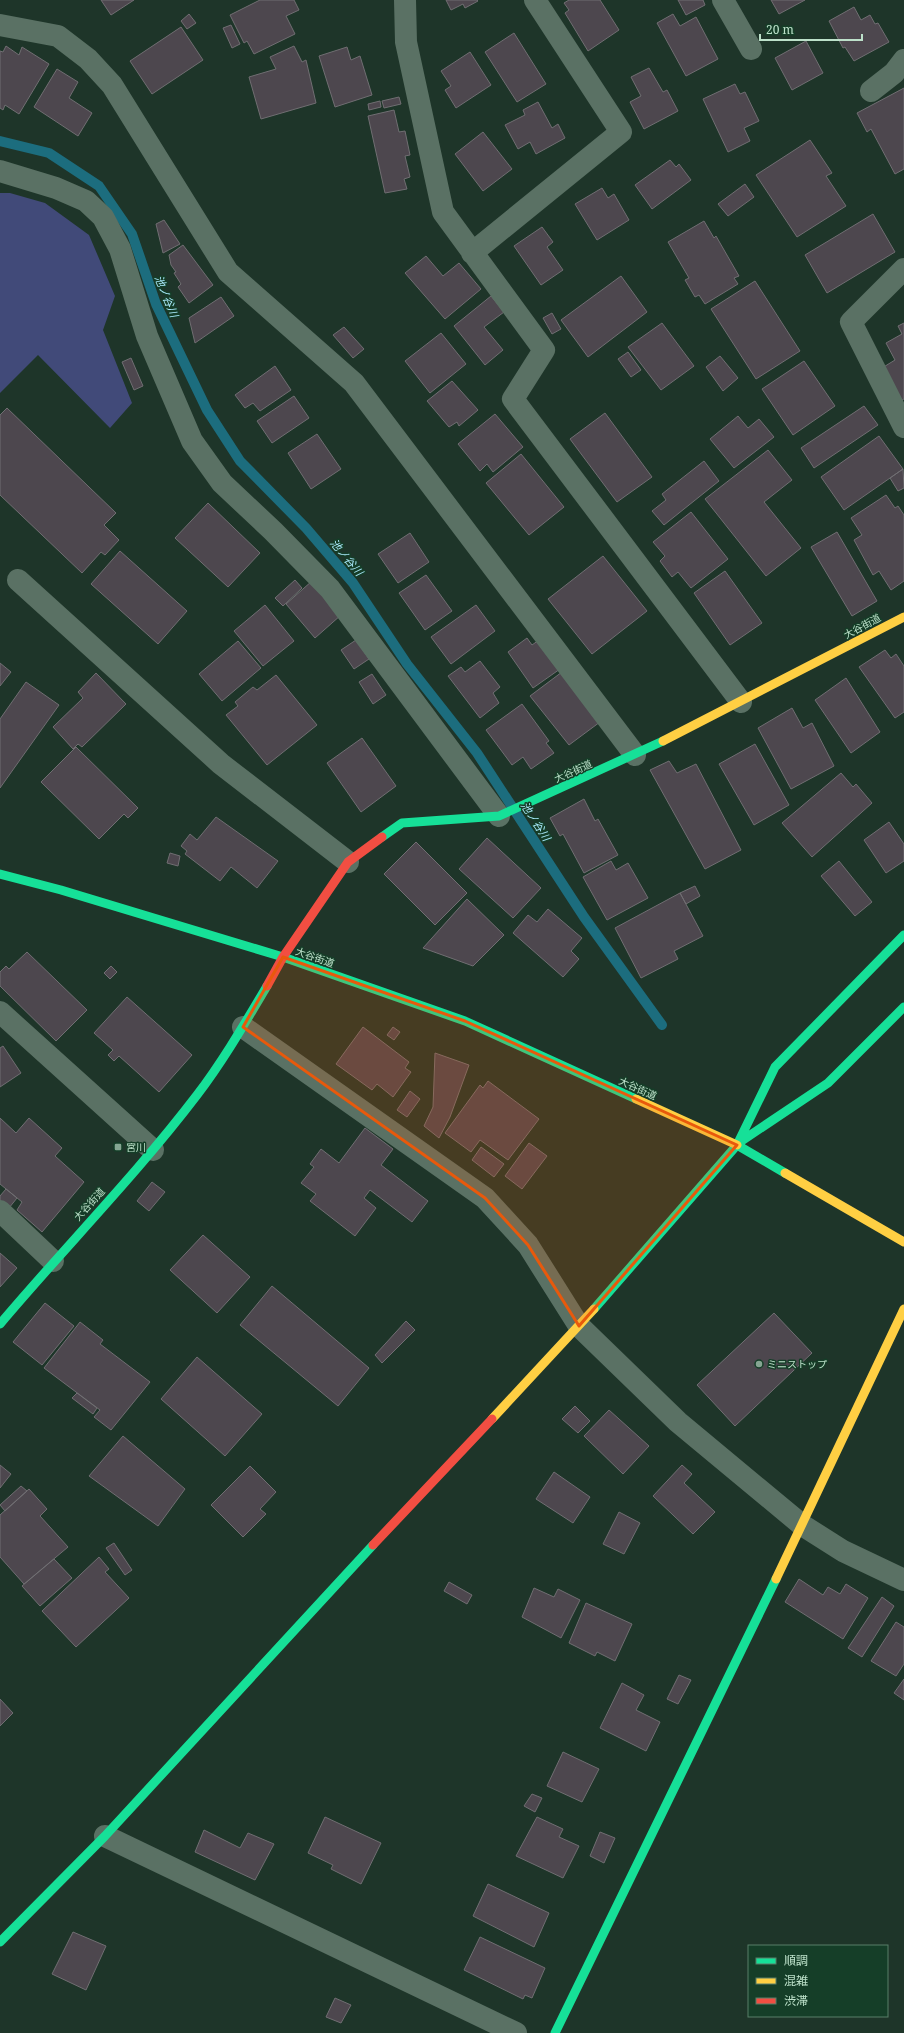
<svg xmlns="http://www.w3.org/2000/svg" width="904" height="2033" font-family="'Noto Serif','Noto Sans JP',serif">
<rect width="100%" height="100%" fill="#1e3529"/>
<!-- green -->
<path fill="#414a79" d="M0 193H10L45 203 89 235 115 296 103 330 132 403 110 428 38 355 0 393Z"/>
<g fill="none" stroke-linecap="round" stroke-linejoin="round">
<!-- stream -->
<path stroke="#1c6d7e" stroke-width="10" d="M0 141 49 153 99 186 132 234 156 304 207 410 240 461 306 528 353 583 407 664 477 753 584 917 662 1025"/>
</g>
<!-- building -->
<path fill="#4d474e" stroke="#706e72" d="M101 0H134L111 15Z
M260 0H294L299 10 286 16 295 34 254 54 247 41 244 43 230 15Z
M446 0H477L478 1 465 8 463 4 451 10Z
M569 0H600L619 30 588 51 565 13 569 10 564 3Z
M678 0H703L705 5 686 15Z
M771 0H805L779 14Z
M854 7 861 20 870 15 875 24 878 23 889 42 854 61 845 47 843 48 829 21Z
M189 14 196 23 187 29 181 21Z
M673 14 680 26 696 17 718 59 686 76 657 23Z
M231 25 240 44 232 48 223 28Z
M181 27 203 60 152 94 130 61Z
M514 33 546 84 517 102 485 52Z
M806 41 823 73 792 90 775 58Z
M6 46 19 55 22 47 49 64 19 114 5 105 3 110 0 108V51L3 52Z
M294 46 302 62 306 60 316 103 261 119 249 77 276 69 270 57Z
M347 47 351 60 360 56 372 95 335 107 319 56Z
M470 52 491 85 456 108 445 90 451 86 441 71Z
M649 68 663 92 667 90 678 111 644 129 630 102 641 96 631 77Z
M57 69 78 82 69 98 92 113 78 136 34 107Z
M735 84 740 94 745 92 759 121 744 128 750 141 728 152 703 99Z
M904 88V169L895 174 871 129 867 132 857 113Z
M399 97 401 104 384 108 382 101Z
M380 101 381 107 369 110 368 104Z
M538 102 552 128 558 124 565 138 536 154 530 142 518 149 505 125 525 115 523 110Z
M394 110 399 132 405 131 410 155 405 156 410 177 404 179 407 189 385 193 368 116Z
M483 132 512 169 483 191 455 154Z
M810 140 832 173 826 176 846 206 797 237 756 175Z
M670 160 676 167 679 164 691 180 652 209 635 185Z
M745 184 754 197 728 216 718 204Z
M602 188 608 198 614 194 629 220 597 240 575 204Z
M873 214 895 252 827 293 805 255Z
M164 220 180 244 163 253 156 224Z
M704 221 714 238 716 236 739 276 734 278 738 284 705 304 699 295 695 297 685 280 689 278 668 242Z
M542 227 553 242 547 247 563 270 541 285 514 246Z
M183 245 213 285 189 303 178 287 181 284 174 273 176 272 171 265 169 255Z
M426 256 443 276 459 263 481 289 445 319 405 273Z
M621 276 647 312 588 357 561 320Z
M755 281 800 351 756 379 711 309Z
M491 296 504 312 484 327 503 350 485 365 454 326Z
M221 297 234 316 195 343 189 318Z
M552 313 561 329 552 334 543 318Z
M662 323 694 366 661 390 628 347Z
M904 323V399L900 401 882 368 895 360 886 343 902 334 898 326Z
M344 327 364 349 353 358 333 335Z
M441 333 466 364 430 393 405 361Z
M628 352 641 370 631 377 618 359Z
M720 356 738 378 723 391 706 367Z
M131 358 143 386 134 390 122 362Z
M804 361 835 406 793 435 762 389Z
M275 366 291 390 260 411 253 403 245 408 235 395Z
M452 381 478 410 459 426 457 422 449 427 427 401Z
M294 396 309 418 272 443 257 421Z
M864 406 878 425 814 468 801 448Z
M7 408 116 513 104 525 119 540 105 555 101 552 82 573 0 495V415Z
M605 413 652 477 617 502 570 439Z
M495 414 523 447 493 472 487 464 480 471 458 444Z
M738 416 748 428 759 419 774 437 734 468 710 439Z
M317 434 341 469 311 489 288 453Z
M879 436 903 469 844 510 821 477Z
M768 450 792 480 764 502 801 548 766 576 705 499Z
M521 454 564 507 529 535 486 483Z
M704 461 719 481 664 525 652 511 666 500 662 494Z
M903 469 904 488 898 491 890 478Z
M886 495 895 508 898 506 904 515V581L891 590 879 571 873 575 854 540 862 535 851 518Z
M208 503 260 553 228 587 175 538Z
M691 512 728 559 691 588 678 572 672 577 660 561 665 556 653 542Z
M837 532 877 601 852 616 811 547Z
M410 533 429 562 398 583 378 554Z
M120 551 187 611 158 644 91 584Z
M603 556 647 611 592 654 548 599Z
M725 571 762 623 730 645 694 593Z
M426 575 452 611 425 630 399 593Z
M295 580 302 588 283 606 275 598Z
M312 581 341 615 315 638 286 604Z
M265 605 294 641 263 666 234 631Z
M476 605 495 631 451 664 431 637Z
M527 638 532 645 539 640 560 669 533 688 508 652Z
M356 640 369 659 354 669 341 650Z
M238 641 261 668 222 701 199 674Z
M885 650 891 658 896 654 904 666V712L895 718 859 667Z
M480 661 500 687 493 693 499 703 480 718 448 676 461 667 465 672Z
M0 663 11 672 0 686Z
M562 672 600 722 569 745 530 696Z
M96 673 126 704 82 747 78 744 73 749 53 727 83 698 78 692Z
M372 674 386 695 373 704 359 682Z
M276 675 317 725 267 765 226 715 238 706 235 702 253 687 257 690Z
M846 678 880 732 851 753 815 700Z
M26 682 59 705 0 788V719Z
M522 704 549 741 546 743 554 753 531 769 523 757 512 765 486 730Z
M792 708 803 728 812 723 834 766 791 789 758 728Z
M362 738 396 786 361 812 327 763Z
M755 744 789 805 754 825 719 764Z
M76 747 138 808 128 818 124 814 99 839 41 782Z
M669 761 677 773 696 764 741 850 705 869 650 770Z
M841 773 853 787 856 784 872 803 812 857 782 823Z
M584 799 595 821 598 819 618 855 584 873 563 834 560 836 550 818Z
M216 817 278 861 257 888 231 867 220 881 185 854 187 851 181 846 190 834 197 840Z
M889 822 904 844V861L886 873 864 840Z
M487 838 541 888 513 918 459 869Z
M416 842 467 893 435 925 384 874Z
M170 853 180 856 178 866 167 863Z
M611 861 616 870 628 863 648 898 607 920 583 877Z
M839 861 872 902 855 916 821 876Z
M695 886 700 896 686 904 680 893Z
M680 893 703 936 674 951 678 959 641 978 615 928Z
M467 899 504 935 473 966 423 948Z
M548 909 582 938 571 951 579 959 563 977 513 933 528 915 537 922Z
M27 952 87 1010 56 1041 0 986V972L6 966 9 969Z
M111 966 117 972 110 979 104 973Z
M127 997 192 1055 159 1092 119 1056 114 1061 108 1055 113 1050 94 1033Z
M363 1027 409 1062 405 1068 411 1072 393 1097 377 1084 372 1090 336 1064Z
M393 1027 400 1032 394 1040 387 1035Z
M3 1046 21 1073 0 1087V1048Z
M435 1053 469 1065 450 1117 439 1138 424 1126 433 1107Z
M488 1081 539 1119 508 1160 480 1140 471 1152 445 1133 480 1085 483 1088Z
M410 1091 420 1099 407 1117 397 1110Z
M0 1118 16 1133 29 1118 62 1148 55 1156 84 1182 42 1232 17 1210 22 1202 0 1184Z
M365 1128 393 1149 381 1165 428 1201 412 1222 370 1190 364 1198 376 1208 355 1236 310 1201 316 1194 301 1183 314 1167 310 1164 321 1149 339 1163Z
M529 1143 547 1156 522 1189 505 1176Z
M481 1147 504 1164 494 1177 472 1160Z
M152 1182 165 1192 149 1211 137 1201Z
M6 1189 17 1198 9 1208 0 1201V1196Z
M203 1235 250 1277 217 1313 170 1270Z
M0 1253 17 1268 0 1287Z
M272 1286 369 1368 338 1406 240 1325Z
M45 1303 74 1326 42 1365 13 1342Z
M774 1313 812 1353 735 1426 697 1385Z
M406 1321 415 1330 382 1363 375 1355Z
M80 1322 103 1340 100 1344 150 1382 111 1430 94 1417 100 1410 44 1368Z
M197 1357 262 1414 225 1456 161 1399Z
M77 1393 97 1408 93 1414 72 1398Z
M575 1406 590 1421 578 1433 562 1419Z
M609 1410 649 1446 623 1474 584 1436Z
M123 1436 185 1489 158 1526 89 1476Z
M0 1465 11 1474 0 1488Z
M682 1465 692 1474 684 1483 715 1512 693 1534 653 1496Z
M250 1466 276 1492 260 1509 266 1514 243 1537 211 1505Z
M554 1472 590 1497 573 1523 536 1499Z
M21 1486 27 1491 5 1511 0 1505Z
M29 1489 47 1509 40 1516 68 1547 24 1584 0 1557V1515Z
M619 1512 640 1523 624 1554 603 1544Z
M114 1543 132 1570 125 1575 106 1548Z
M99 1557 109 1569 105 1572 129 1598 76 1647 42 1611Z
M54 1559 72 1578 40 1606 22 1586Z
M799 1579 823 1595 828 1587 840 1594 846 1584 868 1598 843 1639 785 1602Z
M449 1582 472 1595 467 1604 444 1591Z
M534 1588 554 1597 558 1589 580 1600 561 1638 522 1617Z
M882 1597 894 1606 862 1657 848 1648Z
M586 1603 632 1624 615 1661 597 1652 595 1656 569 1643Z
M896 1622 904 1627V1664L896 1676 871 1661Z
M679 1675 691 1680 678 1704 667 1699Z
M904 1679V1700L894 1693Z
M622 1683 644 1695 636 1710 660 1722 646 1751 600 1728Z
M0 1699 13 1713 0 1726Z
M563 1752 599 1769 582 1802 547 1786Z
M532 1794 542 1798 535 1812 524 1806Z
M325 1817 381 1843 361 1884 331 1869 333 1865 308 1853Z
M537 1817 563 1829 559 1837 579 1846 563 1878 516 1856Z
M204 1830 240 1848 248 1833 274 1844 255 1880 195 1852Z
M600 1832 615 1838 604 1863 590 1856Z
M488 1884 549 1913 534 1947 473 1916Z
M73 1932 106 1946 86 1990 52 1974Z
M480 1937 545 1968 532 1998 525 1995 523 1999 464 1970Z
M335 1998 351 2005 341 2023 326 2017Z"/>
<g fill="none" stroke-linecap="round" stroke-linejoin="round">
<!-- street -->
<path stroke="#5a7164" stroke-width="22" d="M405 0 406 42 443 212 544 350 513 399 741 702
M723 0 751 49
M0 25 58 36 88 59 112 85 228 272 354 383 635 755
M871 91 894 73 904 60
M0 171 56 188 86 201 103 217 120 249 147 336 192 441 222 483 273 531 330 589 499 816
M472 253 621 132 535 0
M904 269 851 322 904 427
M18 580 221 764 348 862
M0 1012 153 1150
M243 1027 485 1198 528 1245 579 1326 678 1422 802 1525 843 1551 904 1580
M0 1211 53 1261
M105 1836 516 2033"/>
<!-- fast -->
<path stroke="#16e098" stroke-width="9" d="M382 837 402 823 499 816 663 741
M0 874 61 890 283 957
M283 957 465 1021 636 1099
M737 1144 828 1083 904 1007
M737 1145 775 1067 904 935
M594 1309 737 1145 785 1173
M0 1324C65 1247 136 1175 197 1095 223 1061 245 1023 267 986
M0 1942 105 1836 373 1545
M555 2033 776 1579"/>
<!-- slow -->
<path stroke="#ffcf43" stroke-width="9" d="M663 741 904 617
M636 1099 737 1145
M785 1173 904 1242
M492 1419 594 1309
M776 1579 904 1309"/>
<!-- jam -->
<path stroke="#f24e42" stroke-width="9" d="M267 986 283 957 348 862 382 837
M373 1545 492 1419"/>
</g>
<!-- marked area -->
<path fill="#e8590c" fill-opacity="0.2" stroke="#e8590c" stroke-width="3" stroke-linejoin="round" d="M283 957 465 1021 737 1145 579 1326 528 1245 485 1198 243 1027Z"/>
<!-- markers -->
<g fill="#85a592" stroke="#153e28" stroke-width="1.5">
<rect x="114" y="1143" width="8" height="8" rx="2"/>
<circle cx="759" cy="1364" r="4"/>
</g>
<g text-anchor="middle" dominant-baseline="central" stroke-width="3" stroke-linejoin="round" paint-order="stroke">
<!-- street labels -->
<g font-size="10" fill="#bde1ca" stroke="#153e28">
<text transform="translate(862 626) rotate(-28)">大谷街道</text>
<text transform="translate(573 771) rotate(-24)">大谷街道</text>
<text transform="translate(315 957) rotate(19)">大谷街道</text>
<text transform="translate(638 1088) rotate(24)">大谷街道</text>
<text transform="translate(89 1204) rotate(-48)">大谷街道</text>
</g>
<!-- poi labels -->
<g font-size="10" fill="#bde1ca" stroke="#153e28" text-anchor="start">
<text x="126" y="1147">宮川</text>
<text x="767" y="1364">ミニストップ</text>
</g>
<!-- water labels -->
<g font-size="11" font-style="italic" fill="#a9e7f9" stroke="#153e28">
<text transform="translate(167 296) rotate(68)">池ノ谷川</text>
<text transform="translate(347 557) rotate(50)">池ノ谷川</text>
<text transform="translate(536 821) rotate(57)">池ノ谷川</text>
</g>
</g>
<!-- legend -->
<rect x="748" y="1945" width="140" height="72" fill="#153e28" stroke="#587f69"/>
<rect x="756" y="1958" width="20" height="6" fill="#16e098" stroke="#587f69"/>
<text x="784" y="1965" font-size="12" fill="#bde1ca">順調</text>
<rect x="756" y="1978" width="20" height="6" fill="#ffcf43" stroke="#587f69"/>
<text x="784" y="1985" font-size="12" fill="#bde1ca">混雑</text>
<rect x="756" y="1998" width="20" height="6" fill="#f24e42" stroke="#587f69"/>
<text x="784" y="2005" font-size="12" fill="#bde1ca">渋滞</text>
<!-- scale -->
<path d="M760 34v6h102v-6" fill="none" stroke="#bde1ca" stroke-width="2"/>
<text x="766" y="34" font-size="12" fill="#bde1ca" stroke="#153e28" stroke-width="3" paint-order="stroke">20 m</text>
</svg>
